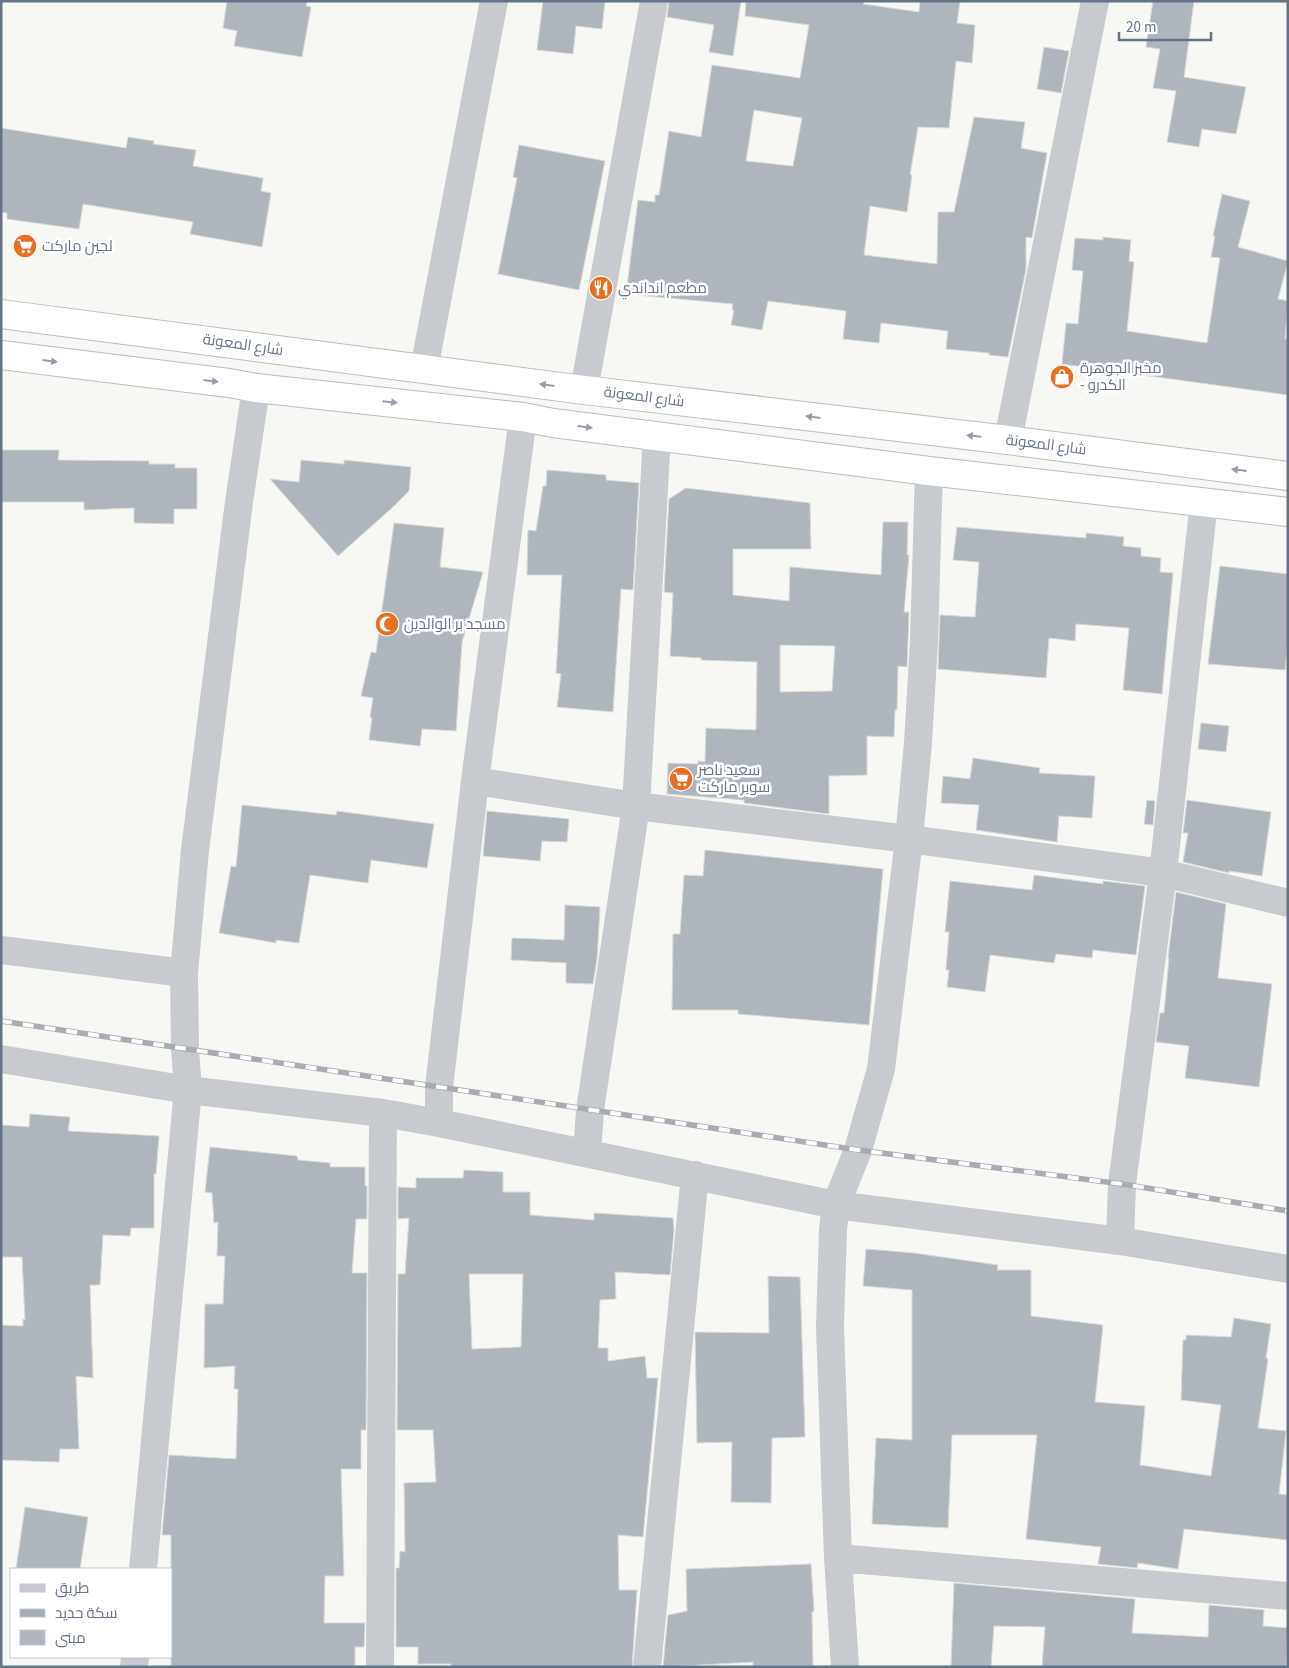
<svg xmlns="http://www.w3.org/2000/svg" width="1289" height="1668" font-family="'Source Sans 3',Cairo,sans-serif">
<rect width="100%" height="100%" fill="#f7f8f4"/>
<!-- building -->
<path fill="#afb5bd" stroke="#d9d9d7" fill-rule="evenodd" d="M227 1H307L306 6 311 7 302 57 234 46 237 31 223 28Z
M543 1H605L602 29 576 26 573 54 537 50Z
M669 1H741L733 56 709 52 714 25 667 17Z
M746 1H864L863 4 919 12 920 1H960L957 23 975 25 972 63 956 61 949 128 918 127 910 175H912L907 212 870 206 864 255 937 264 938 212H954L974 117 1025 122 1021 148 1047 153 1032 238 1026 237V269L1008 357 989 355V353L946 349 948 331 881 323 879 343 843 339 846 311 768 301 762 330 731 325 734 310H732L733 304 626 294 638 200 655 202V195H659L669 131 701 137 712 65 800 78 809 25 745 16ZM754 110 802 118 793 166 746 161Z
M1153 1H1194L1184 77 1246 87 1236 134 1202 129 1199 147 1167 142 1176 91 1153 88 1160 49 1146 47Z
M1044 47 1069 51 1061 93 1037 89Z
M1 128 126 148 128 137 154 141 153 144 196 150 193 166 263 178 261 191 271 193 262 247 190 234 193 222 83 204 79 229 7 219V213L1 212Z
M519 145 605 161 579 290 498 274 517 178 513 177Z
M1222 194 1250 201 1238 247 1288 261 1278 299 1288 301 1285 339H1288V395L1062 364 1066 323 1078 324 1083 271 1072 270 1075 238 1103 240V237L1131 240 1129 261 1134 262 1127 331 1207 343 1220 258 1211 257 1215 236H1213Z
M1 450H59L58 460 149 461V464H175V468H197V509H174V524L134 523V508L84 510V502H1Z
M301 460 344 464V460L411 467 409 491 393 507 338 556 270 479 299 482Z
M547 470 606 475V480L639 483 633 590 621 589 613 712 557 707 561 674 556 673 562 575H527L528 530 536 531 543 486H546Z
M686 488 810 503 811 549H733V595L789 601 790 567 881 575 883 522H908L907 555H909L904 612H909L907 667 898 666 897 710H895L894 737 867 736V775L829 776V814L744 803V800L667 794 668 763 698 764V761L705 762 706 728 756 730 757 662 701 660V658L670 656 673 593 664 592 669 499ZM780 645 835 646 832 691 780 692Z
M394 523 444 528 440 567 483 572 462 642 456 731 422 729 420 746 369 740 372 718 370 717 373 698 361 696 371 652 376 653Z
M957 527 1086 538V533L1124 537 1123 546 1141 548V556L1161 558 1160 572 1173 573 1162 694 1123 690 1129 628 1076 624 1075 641 1049 638 1046 678 938 669 940 615 975 617 979 562 953 560Z
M1220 566 1288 574V638L1285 670 1208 664Z
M1201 723 1229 726 1226 752 1198 749Z
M973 758 1040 768 1039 773 1095 776 1092 818 1059 816 1057 842 976 830 979 805 941 803 943 776 970 779Z
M1147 800 1155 801 1153 825 1144 824Z
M1187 800 1271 812 1262 876 1229 871V873L1183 862 1188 833H1183Z
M242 805 336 815 337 811 434 824 427 868 371 860 368 883 310 875 299 943 276 940V943L219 933 231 866 236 867Z
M487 811 569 819 567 842 542 841 540 861 483 856Z
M705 850 883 869 869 1025 738 1014V1010H672L673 934H680L684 875 703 876Z
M1034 875 1103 884V881L1145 886 1136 955 1093 950 1092 958 1056 954 1054 963 990 955 985 992 947 987 949 970H946L949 932H945L950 881 1032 890Z
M1176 892 1226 904 1218 978 1272 984 1259 1087 1185 1078 1189 1046 1156 1042 1160 1013H1164L1169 958H1168Z
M565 905 600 907 597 959 593 984 566 983V963L511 960 512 938 564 940Z
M30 1114 70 1117 68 1131 159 1136 156 1174H154V1228H131L130 1236 103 1235 100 1285H90L93 1378 76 1376 79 1449H60L59 1462 1 1460V1325L23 1326V1319L25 1320 22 1257H1V1125L29 1127Z
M210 1147 297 1156 298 1160 330 1163V1167H365V1186H367V1219H356L352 1273H367L366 1430H361V1469H341L344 1576H325L324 1623H365L364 1647H355V1667H171V1535H162L169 1455 236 1459 238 1389H234L235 1366 204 1368 205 1304H223L225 1256H217L218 1222 214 1223 212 1193 205 1192Z
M464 1170 503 1172V1192H530V1215L594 1220V1213L673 1218 674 1229 670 1275 615 1272 616 1299 600 1300 598 1348H608V1361L645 1356 647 1378H658L643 1537 618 1535 619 1590H637L632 1667H451V1664H418V1647H396V1568H399L400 1551 405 1552 404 1483 436 1482 433 1430H397L398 1274H405L409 1218 398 1219V1187L416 1188V1178H463ZM469 1274H523L521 1347 472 1349Z
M866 1249 914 1253 998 1265 997 1270H1031V1316L1103 1325 1095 1402 1145 1406 1140 1465 1211 1476 1221 1405 1181 1400 1183 1340H1186V1335L1231 1337 1234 1318 1271 1324 1266 1358 1268 1359 1258 1428 1286 1431 1279 1494 1288 1495V1540L1184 1529 1178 1569 1138 1563 1137 1568 1098 1564 1101 1547 1026 1539 1037 1435H952L948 1528 872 1524 876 1438 912 1440V1290L863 1286Z
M768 1276 800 1277 805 1437 772 1438 771 1503 731 1502 732 1442 697 1443 695 1332 769 1333Z
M25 1507 88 1517 80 1569H16Z
M811 1564 814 1611 812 1612 813 1666H753V1662L663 1667 668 1615 687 1611 686 1569Z
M954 1583 1135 1599 1132 1633 1208 1637 1209 1605 1264 1610 1263 1626 1288 1628 1286 1667H1042L1045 1627 994 1626 991 1667H951Z"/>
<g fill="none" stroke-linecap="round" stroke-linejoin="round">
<!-- highway casing -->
<g stroke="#b9bcc0" stroke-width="30">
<path id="highway" d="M1 314 584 390 1008 440 1288 476
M1 355 229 383 256 388 523 417 553 423 929 471 1288 512"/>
</g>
<!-- street -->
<path stroke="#c7cace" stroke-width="28" d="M424 369 494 1
M584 390 654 1
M1008 440 1095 1
M475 781 636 806 909 839 1163 873 1288 903
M1 950 184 973
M1 1059 188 1090 383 1113 439 1123 836 1205 1120 1241 1288 1269
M439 1123V1087L475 781 523 417
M587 1153 590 1110 636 806 657 436
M1120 1241 1122 1184 1163 873 1204 502
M838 1558 1288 1596
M143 1569 188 1090 185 1049 184 973 195 850 239 502 256 388
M134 1667 135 1657
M380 1667 383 1113
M647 1667 695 1175
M845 1667 838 1558 830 1326 833 1229 836 1205 858 1150 881 1069 909 839 918 743 924 641 929 471"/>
<!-- highway -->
<use href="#highway" stroke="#fff" stroke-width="28"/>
<!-- rail casing -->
<g stroke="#a7acb3" stroke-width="5.5">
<path id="rail" d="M1 1021 858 1150 1122 1184 1288 1211"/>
</g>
<!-- rail -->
<use href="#rail" stroke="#fff" stroke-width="4" stroke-dasharray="11" stroke-linecap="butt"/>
</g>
<!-- one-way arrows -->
<defs><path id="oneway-solid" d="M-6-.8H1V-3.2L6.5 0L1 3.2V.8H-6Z" transform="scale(1.25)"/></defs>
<g fill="#939dab">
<use href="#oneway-solid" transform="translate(50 361) rotate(7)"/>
<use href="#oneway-solid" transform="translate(211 381) rotate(7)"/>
<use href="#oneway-solid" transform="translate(547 385) rotate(-172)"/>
<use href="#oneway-solid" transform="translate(390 402) rotate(6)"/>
<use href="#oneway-solid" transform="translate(813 417) rotate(-173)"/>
<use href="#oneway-solid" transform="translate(585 427) rotate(7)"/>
<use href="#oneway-solid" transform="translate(974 436) rotate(-174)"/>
<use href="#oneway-solid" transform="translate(1239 470) rotate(-173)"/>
</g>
<!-- icons -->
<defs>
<g id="supermarket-disc" transform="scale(1.25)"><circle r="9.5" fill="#e96e23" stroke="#fff"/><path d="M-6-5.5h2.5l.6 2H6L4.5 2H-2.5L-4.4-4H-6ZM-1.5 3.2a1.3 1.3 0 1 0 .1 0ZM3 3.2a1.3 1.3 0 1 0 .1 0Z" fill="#fff"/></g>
<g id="restaurant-disc" transform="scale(1.25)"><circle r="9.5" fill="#e96e23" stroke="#fff"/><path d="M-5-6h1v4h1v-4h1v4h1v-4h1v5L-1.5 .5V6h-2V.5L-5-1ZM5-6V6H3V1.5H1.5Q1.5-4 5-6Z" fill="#fff"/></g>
<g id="shop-disc" transform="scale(1.25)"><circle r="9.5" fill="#e96e23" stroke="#fff"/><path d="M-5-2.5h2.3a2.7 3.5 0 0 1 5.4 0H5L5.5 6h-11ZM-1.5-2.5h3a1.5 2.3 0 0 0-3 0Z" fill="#fff"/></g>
<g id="mosque-disc" transform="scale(1.25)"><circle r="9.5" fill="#e96e23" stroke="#fff"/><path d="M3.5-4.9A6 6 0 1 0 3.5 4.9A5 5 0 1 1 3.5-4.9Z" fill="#fff"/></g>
</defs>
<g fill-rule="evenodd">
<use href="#supermarket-disc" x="25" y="246"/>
<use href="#restaurant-disc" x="601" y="288"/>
<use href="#shop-disc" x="1062" y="377"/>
<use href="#mosque-disc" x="387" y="624"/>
<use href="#supermarket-disc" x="681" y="779"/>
</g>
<g text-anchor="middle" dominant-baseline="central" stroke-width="5" stroke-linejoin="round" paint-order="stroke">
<!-- poi labels -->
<g font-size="15" fill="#657387" stroke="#fff" text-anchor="start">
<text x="42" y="246">لجين ماركت</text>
<text x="618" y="288">مطعم انداندي</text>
<text x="1080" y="368">مخبز الجوهرة<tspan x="1080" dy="17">- الكدرو</tspan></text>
<text x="404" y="624">مسجد بر الوالدين</text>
<text x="698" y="770">سعيد ناصر<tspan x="698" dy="17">سوبر ماركت</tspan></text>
</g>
<!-- street labels -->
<g font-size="15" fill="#657387" stroke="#fff">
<text transform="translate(243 345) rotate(8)">شارع المعونة</text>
<text transform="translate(644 397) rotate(7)">شارع المعونة</text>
<text transform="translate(1046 445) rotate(7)">شارع المعونة</text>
</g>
</g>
<!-- border -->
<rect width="1289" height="1668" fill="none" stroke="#657387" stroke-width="5"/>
<!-- legend -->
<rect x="10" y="1568" width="162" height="90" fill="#ffffff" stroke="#c1c7cf"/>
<rect x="20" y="1584" width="25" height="8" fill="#c7cace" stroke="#c1c7cf"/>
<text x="55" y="1593" font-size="15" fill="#657387">طريق</text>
<rect x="20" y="1609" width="25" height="8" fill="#a7acb3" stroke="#c1c7cf"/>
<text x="55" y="1618" font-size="15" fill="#657387">سكة حديد</text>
<rect x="20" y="1630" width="25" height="15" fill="#afb5bd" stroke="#c1c7cf"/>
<text x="55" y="1643" font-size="15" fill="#657387">مبنى</text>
<!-- scale -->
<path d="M1119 32v8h92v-8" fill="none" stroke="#657387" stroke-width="2.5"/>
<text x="1126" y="32" font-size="15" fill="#657387" stroke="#ffffff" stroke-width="4" paint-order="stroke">20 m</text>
</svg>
